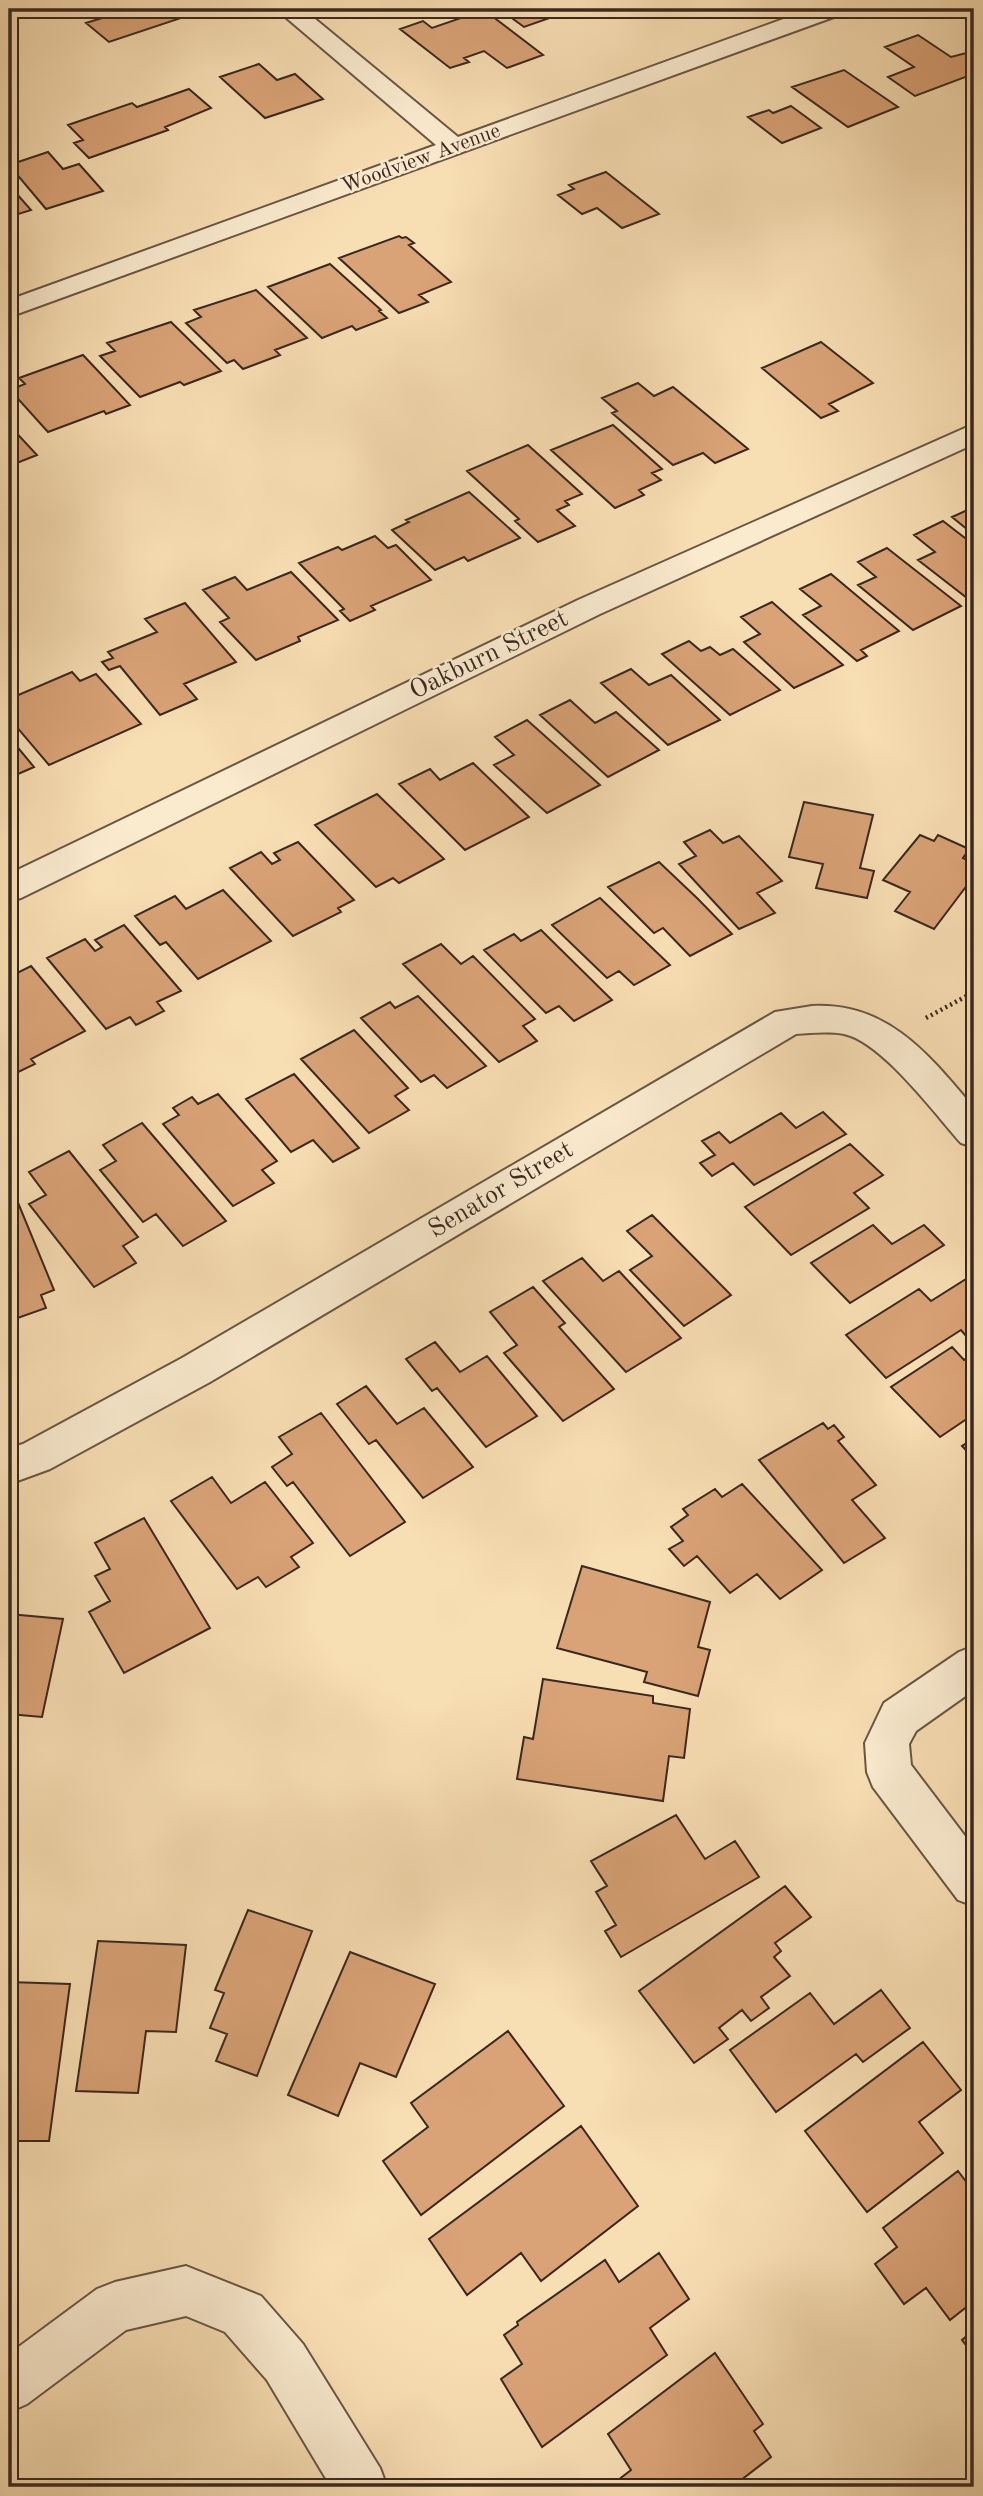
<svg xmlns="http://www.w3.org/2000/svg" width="983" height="2496" font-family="'Old Standard TT',serif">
<rect width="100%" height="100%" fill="#f8deb3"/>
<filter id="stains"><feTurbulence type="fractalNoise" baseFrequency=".00286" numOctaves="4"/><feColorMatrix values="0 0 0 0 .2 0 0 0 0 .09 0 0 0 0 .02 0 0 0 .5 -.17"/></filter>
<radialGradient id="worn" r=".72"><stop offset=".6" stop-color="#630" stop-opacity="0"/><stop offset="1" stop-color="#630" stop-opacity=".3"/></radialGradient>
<!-- building -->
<path fill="#d9a377" stroke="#3a2820" stroke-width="2" d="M106 9H182L190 15 109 42 86 23 102 18 96 12Z
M504 9H575L524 27 501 10Z
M484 10 543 55 507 68 484 51 464 58 469 62 450 68 400 29 423 21 432 28Z
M918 35 951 57 974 51V83L965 77 915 96 888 77 914 67 885 47Z
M259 64 277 80 295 74 323 99 265 118 220 77Z
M844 70 898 107 848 127 792 87Z
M189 89 211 108 165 127 168 130 89 158 74 143 83 140 68 125 132 103 137 107Z
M791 106 821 128 782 143 748 117 769 110 773 113Z
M48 152 63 169 79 164 103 191 46 209 9 165Z
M606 172 659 214 622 228 597 208 582 214 558 195 574 189 569 185Z
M9 185 31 210 9 217Z
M399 236 402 238 406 237 414 243 409 245 451 282 419 295 428 302 399 313 339 258Z
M330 264 381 310 379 311 387 318 356 330 352 326 322 338 268 287Z
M256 290 307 338 275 350 280 355 243 369 234 360 227 363 186 323 201 317 194 310Z
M171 322 221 371 184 385 180 382 140 397 100 356 115 351 107 343Z
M821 342 873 383 829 404 838 411 821 418 762 368Z
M83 355 130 405 106 414 104 411 48 432 10 390 25 384 19 378Z
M638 383 654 396 673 387 748 449 715 463 703 453 673 465 612 413 617 411 602 398Z
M9 425 37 455 9 466Z
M613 425 662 469 652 473 661 480 639 490 644 495 615 508 551 450Z
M528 445 582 494 565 501 569 505 557 510 575 526 538 542 515 521 519 519 467 471Z
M469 492 520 538 468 561 464 557 435 570 392 530 409 522 406 520Z
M974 507V535L952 517Z
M943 521 974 545V594L967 598 918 560 935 552 914 535Z
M375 536 388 548 396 545 431 580 371 606 375 610 350 621 340 611 344 609 299 563 338 547 342 550Z
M887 548 961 606 913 630 858 585 876 577 858 562Z
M291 572 338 620 298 637 300 641 256 660 220 622 229 618 203 590 235 577 247 590Z
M831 574 899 631 861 650 867 656 857 661 803 615 821 606 800 589Z
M772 602 843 665 794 688 744 642 760 634 741 617Z
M185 603 236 662 184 684 197 699 160 715 120 666 109 670 102 662 113 658 108 652 157 632 145 619Z
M689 641 701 651 710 647 720 655 733 649 780 690 730 715 662 654Z
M631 669 649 685 671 675 720 720 668 745 601 683Z
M72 672 80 681 96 674 141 724 49 765 9 718V699Z
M570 700 595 723 616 712 659 750 608 777 540 715Z
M527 720 600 785 547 813 494 765 514 755 495 737Z
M9 737 34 767 9 778Z
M473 763 529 817 465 850 399 784 430 769 440 780Z
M377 794 444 859 399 883 393 878 376 887 315 825Z
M804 802 873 815 860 868 874 871 867 898 816 888 823 864 789 857Z
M710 830 723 843 739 836 782 881 757 893 775 913 739 929 679 864 696 856 684 842Z
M920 835 934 841 938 835 969 849 963 858 974 863V876L934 929 895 911 910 892 883 880Z
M298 842 354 900 338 908 341 912 293 936 230 868 261 852 272 864 280 860 274 853Z
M659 862 698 899 732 934 690 956 663 928 654 933 608 887Z
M223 890 271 941 198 979 166 942 160 945 135 916 175 896 186 909Z
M600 898 670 965 634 985 619 971 607 978 552 925Z
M124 925 181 991 157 1002 164 1011 136 1025 130 1017 106 1029 47 958 85 939 95 951 102 947 95 940Z
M541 930 612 1000 574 1021 559 1006 546 1013 484 950 514 934 521 941Z
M441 944 461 964 473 956 535 1019 523 1026 537 1041 499 1062 403 964Z
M31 966 85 1031 31 1059 35 1064 12 1075 9 1071V977Z
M418 996 486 1066 447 1088 434 1075 421 1082 361 1018 390 1002 395 1008Z
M354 1030 408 1088 395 1096 409 1110 369 1133 301 1059Z
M294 1074 359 1148 333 1162 313 1140 291 1152 246 1099Z
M218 1094 277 1161 262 1170 274 1183 233 1206 163 1124 179 1115 173 1108 178 1105 192 1097 198 1104Z
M823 1112 846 1134 754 1185 733 1163 712 1176 700 1163 715 1155 702 1141 719 1132 730 1143 781 1113 796 1128Z
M142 1123 226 1221 183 1246 156 1214 143 1222 100 1170 116 1161 103 1145Z
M850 1144 883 1175 854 1193 869 1208 791 1255 745 1207Z
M69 1151 138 1237 123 1246 136 1263 94 1287 29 1204 46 1195 29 1172Z
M14 1193 54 1290 41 1295 46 1308 9 1321V1195Z
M652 1215 731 1295 684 1326 630 1270 652 1256 627 1231Z
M873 1225 892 1244 924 1225 944 1245 850 1303 811 1263Z
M582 1258 603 1281 619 1271 681 1338 626 1372 543 1281Z
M966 1279 974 1287V1331L966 1336 961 1330 886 1378 846 1335 919 1289 931 1301Z
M533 1287 565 1323 559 1327 614 1389 563 1421 504 1353 517 1345 490 1312Z
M435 1342 460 1372 487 1356 537 1416 486 1447 437 1388 432 1391 406 1359Z
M952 1347 964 1360 974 1353V1414L940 1437 891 1387Z
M366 1386 397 1424 424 1408 473 1467 423 1498 376 1440 369 1444 337 1404Z
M321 1413 405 1522 350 1556 293 1482 287 1486 272 1467 292 1454 279 1437Z
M823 1423 828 1429 834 1425 844 1437 838 1441 876 1485 852 1500 885 1538 844 1563 759 1460Z
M974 1438V1459L962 1446Z
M212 1477 231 1503 265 1482 313 1543 291 1557 299 1567 266 1587 258 1577 237 1589 171 1501Z
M742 1484 822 1570 780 1599 757 1574 730 1593 697 1556 684 1566 669 1549 683 1541 671 1527 688 1515 683 1509 715 1489 722 1497Z
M144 1518 210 1628 124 1673 89 1612 110 1601 95 1576 110 1569 95 1543Z
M582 1566 710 1602 698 1647 710 1650 698 1696 644 1682 647 1672 557 1648Z
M9 1614 63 1619 42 1717 9 1714Z
M543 1679 653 1696V1703L690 1709 684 1758 669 1756 663 1801 517 1779 524 1737 533 1739Z
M676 1815 705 1859 735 1841 759 1877 621 1957 605 1931 616 1925 596 1892 607 1886 591 1861Z
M785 1886 811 1917 775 1943 781 1951 774 1957 790 1976 761 1997 769 2008 751 2021 742 2010 719 2028 728 2039 694 2063 639 1991Z
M248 1910 312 1931 257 2076 216 2061 227 2034 210 2028 224 1993 215 1990Z
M98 1941 186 1945 176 2032 146 2031 138 2093 76 2091Z
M350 1952 435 1984 396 2077 360 2063 338 2116 288 2095Z
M9 1982 70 1984 49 2141H9Z
M881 1990 910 2028 863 2062 856 2054 776 2112 730 2050 810 1993 834 2024Z
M508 2031 564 2106 421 2215 383 2161 428 2127 411 2103Z
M923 2042 961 2090 919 2122 943 2153 867 2212 805 2131Z
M581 2126 638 2206 541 2281 521 2253 467 2295 429 2239Z
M958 2171 974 2192V2301L950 2320 926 2288 904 2304 875 2264 897 2247 883 2228Z
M659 2253 689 2299 650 2328 667 2355 542 2447 501 2379 522 2364 504 2335 518 2325 517 2322 605 2260 619 2282Z
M974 2330V2356L962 2340Z
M715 2353 763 2424 754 2431 771 2457 732 2487H609L631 2470 608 2434Z"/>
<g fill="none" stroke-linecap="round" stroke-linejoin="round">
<!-- street casing -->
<g stroke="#6a5645" stroke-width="4">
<path id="street" d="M276 9H303L458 137 811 9H845L842 14 9 317V300L436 145Z
M974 424V444L600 614 21 898 9 901V874L578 600Z
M812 1006C888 1002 929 1055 974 1108V1147L961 1143C935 1114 882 1042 844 1034 828 1031 811 1033 796 1034L210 1382 50 1469 9 1484V1448L23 1444 182 1358 775 1012Z
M974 1646V1690L916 1731 909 1744 911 1765 974 1848V1906L958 1900 873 1787 867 1772 865 1743 884 1703 959 1652Z
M186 2266 261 2296 303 2344 380 2468 387 2487H331L267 2380 225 2332 186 2316 126 2330 27 2404 9 2412V2354L97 2289 115 2282Z"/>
</g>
<!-- path -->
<path stroke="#3a2820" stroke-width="4.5" stroke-dasharray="2 3.5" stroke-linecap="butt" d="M926 1018 974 992"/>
<!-- street -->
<use href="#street" fill="#faeace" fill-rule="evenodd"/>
</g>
<g text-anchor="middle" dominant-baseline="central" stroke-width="5" stroke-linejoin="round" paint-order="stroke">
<!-- far-street labels -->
<g font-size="21" fill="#3a2820" stroke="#faeace">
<text transform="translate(421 159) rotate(-20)">Woodview Avenue</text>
</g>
<!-- street labels -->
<g font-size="26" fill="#3a2820" stroke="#faeace">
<text transform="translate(489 655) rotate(-26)">Oakburn Street</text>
<text transform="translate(501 1190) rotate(-31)">Senator Street</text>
</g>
</g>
<!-- margin -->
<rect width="983" height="2496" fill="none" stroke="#f8deb3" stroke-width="35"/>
<rect x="10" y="10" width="962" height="2475" fill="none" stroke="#3a2820" stroke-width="3.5"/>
<rect x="18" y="18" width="948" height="2461" fill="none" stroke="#3a2820" stroke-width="2"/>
<rect width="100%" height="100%" filter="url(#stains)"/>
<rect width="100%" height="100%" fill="url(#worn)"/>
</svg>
